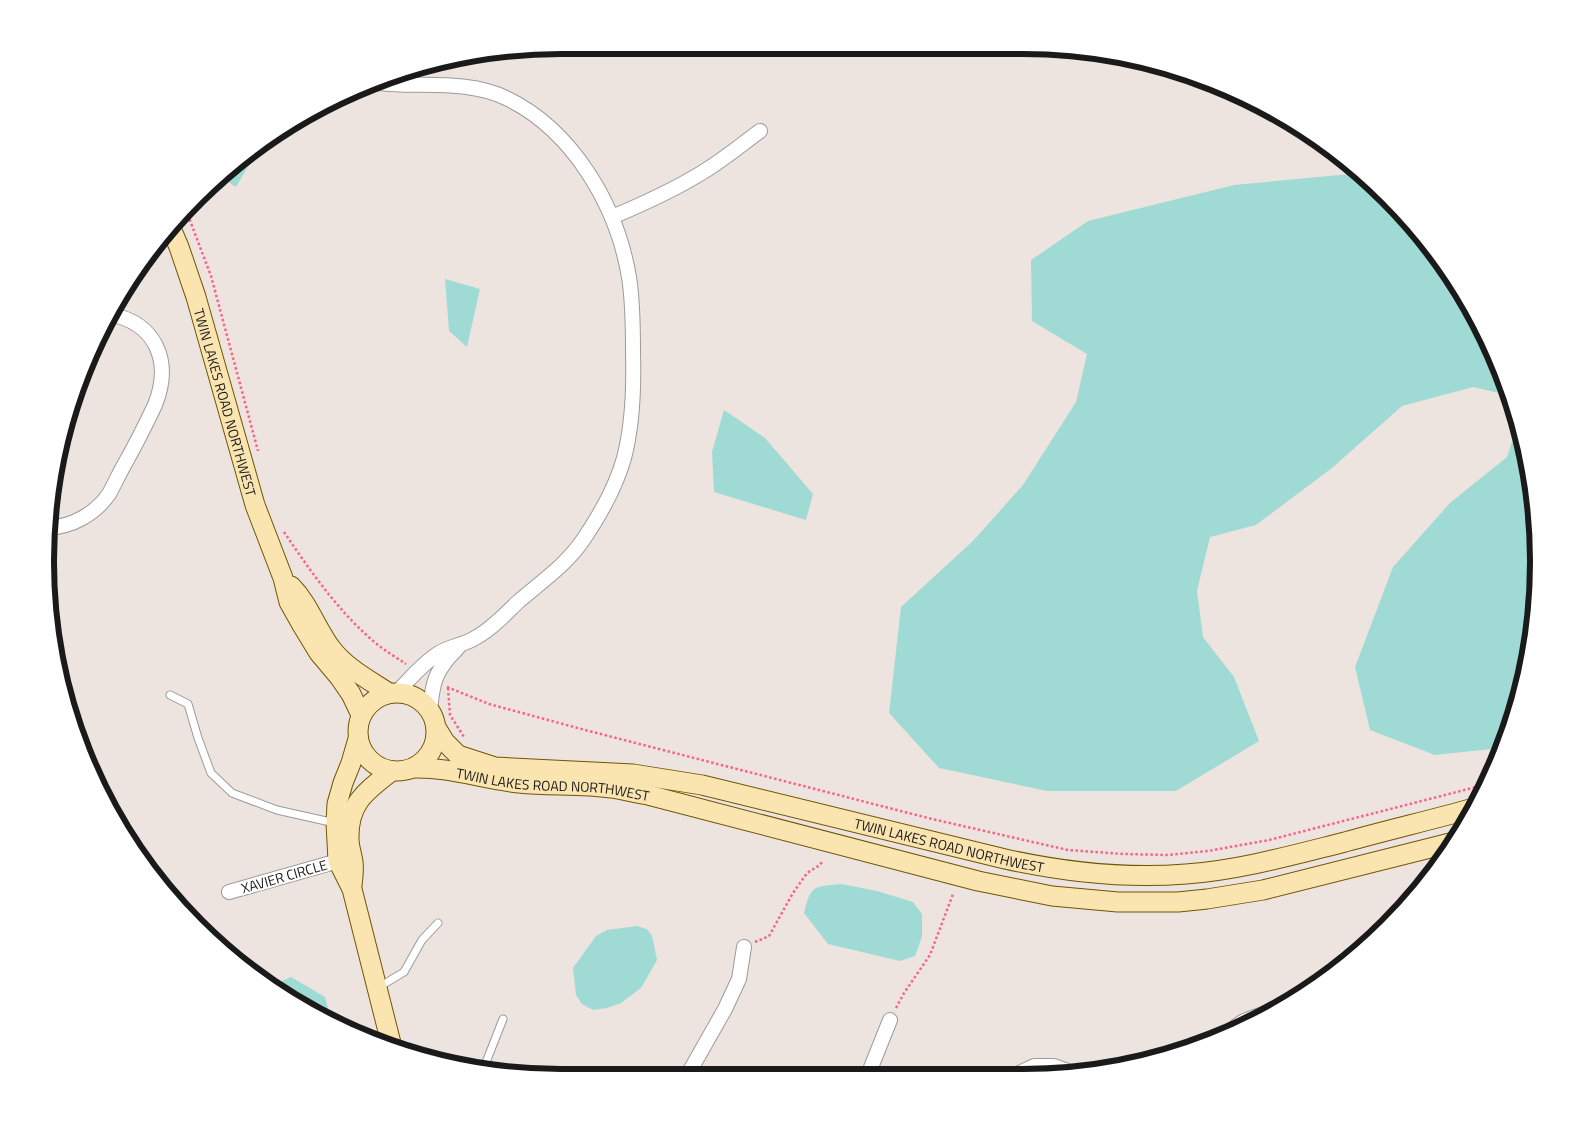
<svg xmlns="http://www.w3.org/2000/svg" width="1584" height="1123" font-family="'Titillium Web',sans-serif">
<rect width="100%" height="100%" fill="#ede4df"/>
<!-- water -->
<path fill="#9fdbd4" d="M258 146V149L236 187 222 178Z
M1360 173 1411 221 1470 303 1512 396 1473 387 1402 406 1332 468 1256 525 1210 537 1197 591 1203 637 1234 677 1259 741 1176 791H1047L939 768 889 713 901 607 973 541 1023 485 1076 402 1087 354 1032 321 1031 260 1088 221 1234 185Z
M445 279 480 289 467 347 449 331Z
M724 410 765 438 813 494 806 520 714 492 712 452Z
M1518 423 1535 494 1538 595 1521 695 1501 748 1435 755 1370 730 1355 667 1393 567 1450 503 1507 457Z
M841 884 877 891 913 902 922 914V937L915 956 900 961 828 944 804 913C811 884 814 887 841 884Z
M637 926 647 929 652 936 657 960 641 988 621 1003 607 1008 593 1010 582 1004 576 995 573 968 596 936 607 930Z
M291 977 325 997 332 1024 271 986Z"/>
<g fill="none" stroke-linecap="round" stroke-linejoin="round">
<!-- lane casing -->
<g stroke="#9b9b9b" stroke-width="9">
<path id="lane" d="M170 695 188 704 198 738 211 773 232 793 277 810 335 823
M379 987 404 972 422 940 438 923
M1225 1035C1234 1016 1257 1013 1274 1007
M483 1070 503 1019"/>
</g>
<!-- street casing -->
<g stroke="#9b9b9b" stroke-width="16">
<path id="street" d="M372 82C416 89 464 78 506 98 573 130 617 206 629 277 633 302 633 328 633 352 634 387 633 424 624 458 616 487 600 515 583 540 566 565 541 582 519 601 505 614 492 629 475 638 464 645 450 646 439 653 423 663 410 679 397 692
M612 217C643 204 674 190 703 172 723 160 741 145 760 131
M47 528C72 527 95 514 109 494 114 485 118 476 123 467 135 446 145 426 155 405 172 362 157 323 109 314
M430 710C432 693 433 677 444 664 448 657 455 652 460 645
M229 892 338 861
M1017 1074 1034 1066H1054L1076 1074
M868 1075 890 1020
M687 1076 725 1009 739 979 744 947"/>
</g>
<!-- secondary casing -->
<g stroke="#6f5603" stroke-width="21">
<g id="secondary">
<path id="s1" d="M170 226 179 247 196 297 255 505 283 578 289 602 302 625 319 653 340 678 351 694 361 715"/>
<path d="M291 586C309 604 316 628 331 648 346 668 369 680 389 693"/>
<circle cx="397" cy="732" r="39"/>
<path id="s2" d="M437 729 445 742 458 755 495 767 633 774 702 785 1005 859C1064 872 1125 879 1186 874 1240 870 1293 855 1345 842 1388 830 1431 820 1474 808"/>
<path d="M358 739 351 763 343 783 337 804 336 823 338 861 352 889 392 1047"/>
<path id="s3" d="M413 768C451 767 482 779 519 783 549 786 580 784 611 788 623 790 636 793 648 795L978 881 1052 896 1118 902H1178L1207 899 1263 890 1454 842"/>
<path d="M352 885C353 878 354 869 353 862 352 854 349 847 349 839 348 803 366 791 392 771"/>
</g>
</g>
<!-- path -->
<path stroke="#fb6287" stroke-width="2.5" stroke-dasharray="2.5 2.5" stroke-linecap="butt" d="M186 210 211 276 258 451
M284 532C311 572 340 614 378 645 387 652 397 658 406 664
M447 687 489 704 585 730 932 819 1068 850 1123 854 1168 855 1208 851 1269 840 1488 784
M448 688 450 715 464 737
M755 942 769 936 793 893 807 873 820 865 823 860
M896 1008 904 993 930 955 953 894"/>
<!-- lane -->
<use href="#lane" stroke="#fff" stroke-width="7"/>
<!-- street -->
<use href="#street" stroke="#fff" stroke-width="14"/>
<!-- secondary -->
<use href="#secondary" stroke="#fae4b0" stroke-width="19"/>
</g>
<g text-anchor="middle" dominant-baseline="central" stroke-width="4" stroke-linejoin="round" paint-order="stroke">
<!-- street labels -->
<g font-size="14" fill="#1a1a1a" stroke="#fff">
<text stroke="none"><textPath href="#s1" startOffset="185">TWIN LAKES ROAD NORTHWEST</textPath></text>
<text stroke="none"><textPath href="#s3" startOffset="141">TWIN LAKES ROAD NORTHWEST</textPath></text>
<text stroke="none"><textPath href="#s2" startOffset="535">TWIN LAKES ROAD NORTHWEST</textPath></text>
<text transform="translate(284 876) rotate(-16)">XAVIER CIRCLE</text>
</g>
</g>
<!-- crop -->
<path d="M0 0H1584V1123H0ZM561 54H1023A507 507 0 0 1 1530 561V562A507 507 0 0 1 1023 1069H561A507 507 0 0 1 54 562V561A507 507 0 0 1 561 54Z" fill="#fff" fill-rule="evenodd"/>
<path fill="none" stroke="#1a1a1a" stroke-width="6" d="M561 54H1023A507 507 0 0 1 1530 561V562A507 507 0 0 1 1023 1069H561A507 507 0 0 1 54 562V561A507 507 0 0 1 561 54Z"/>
</svg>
